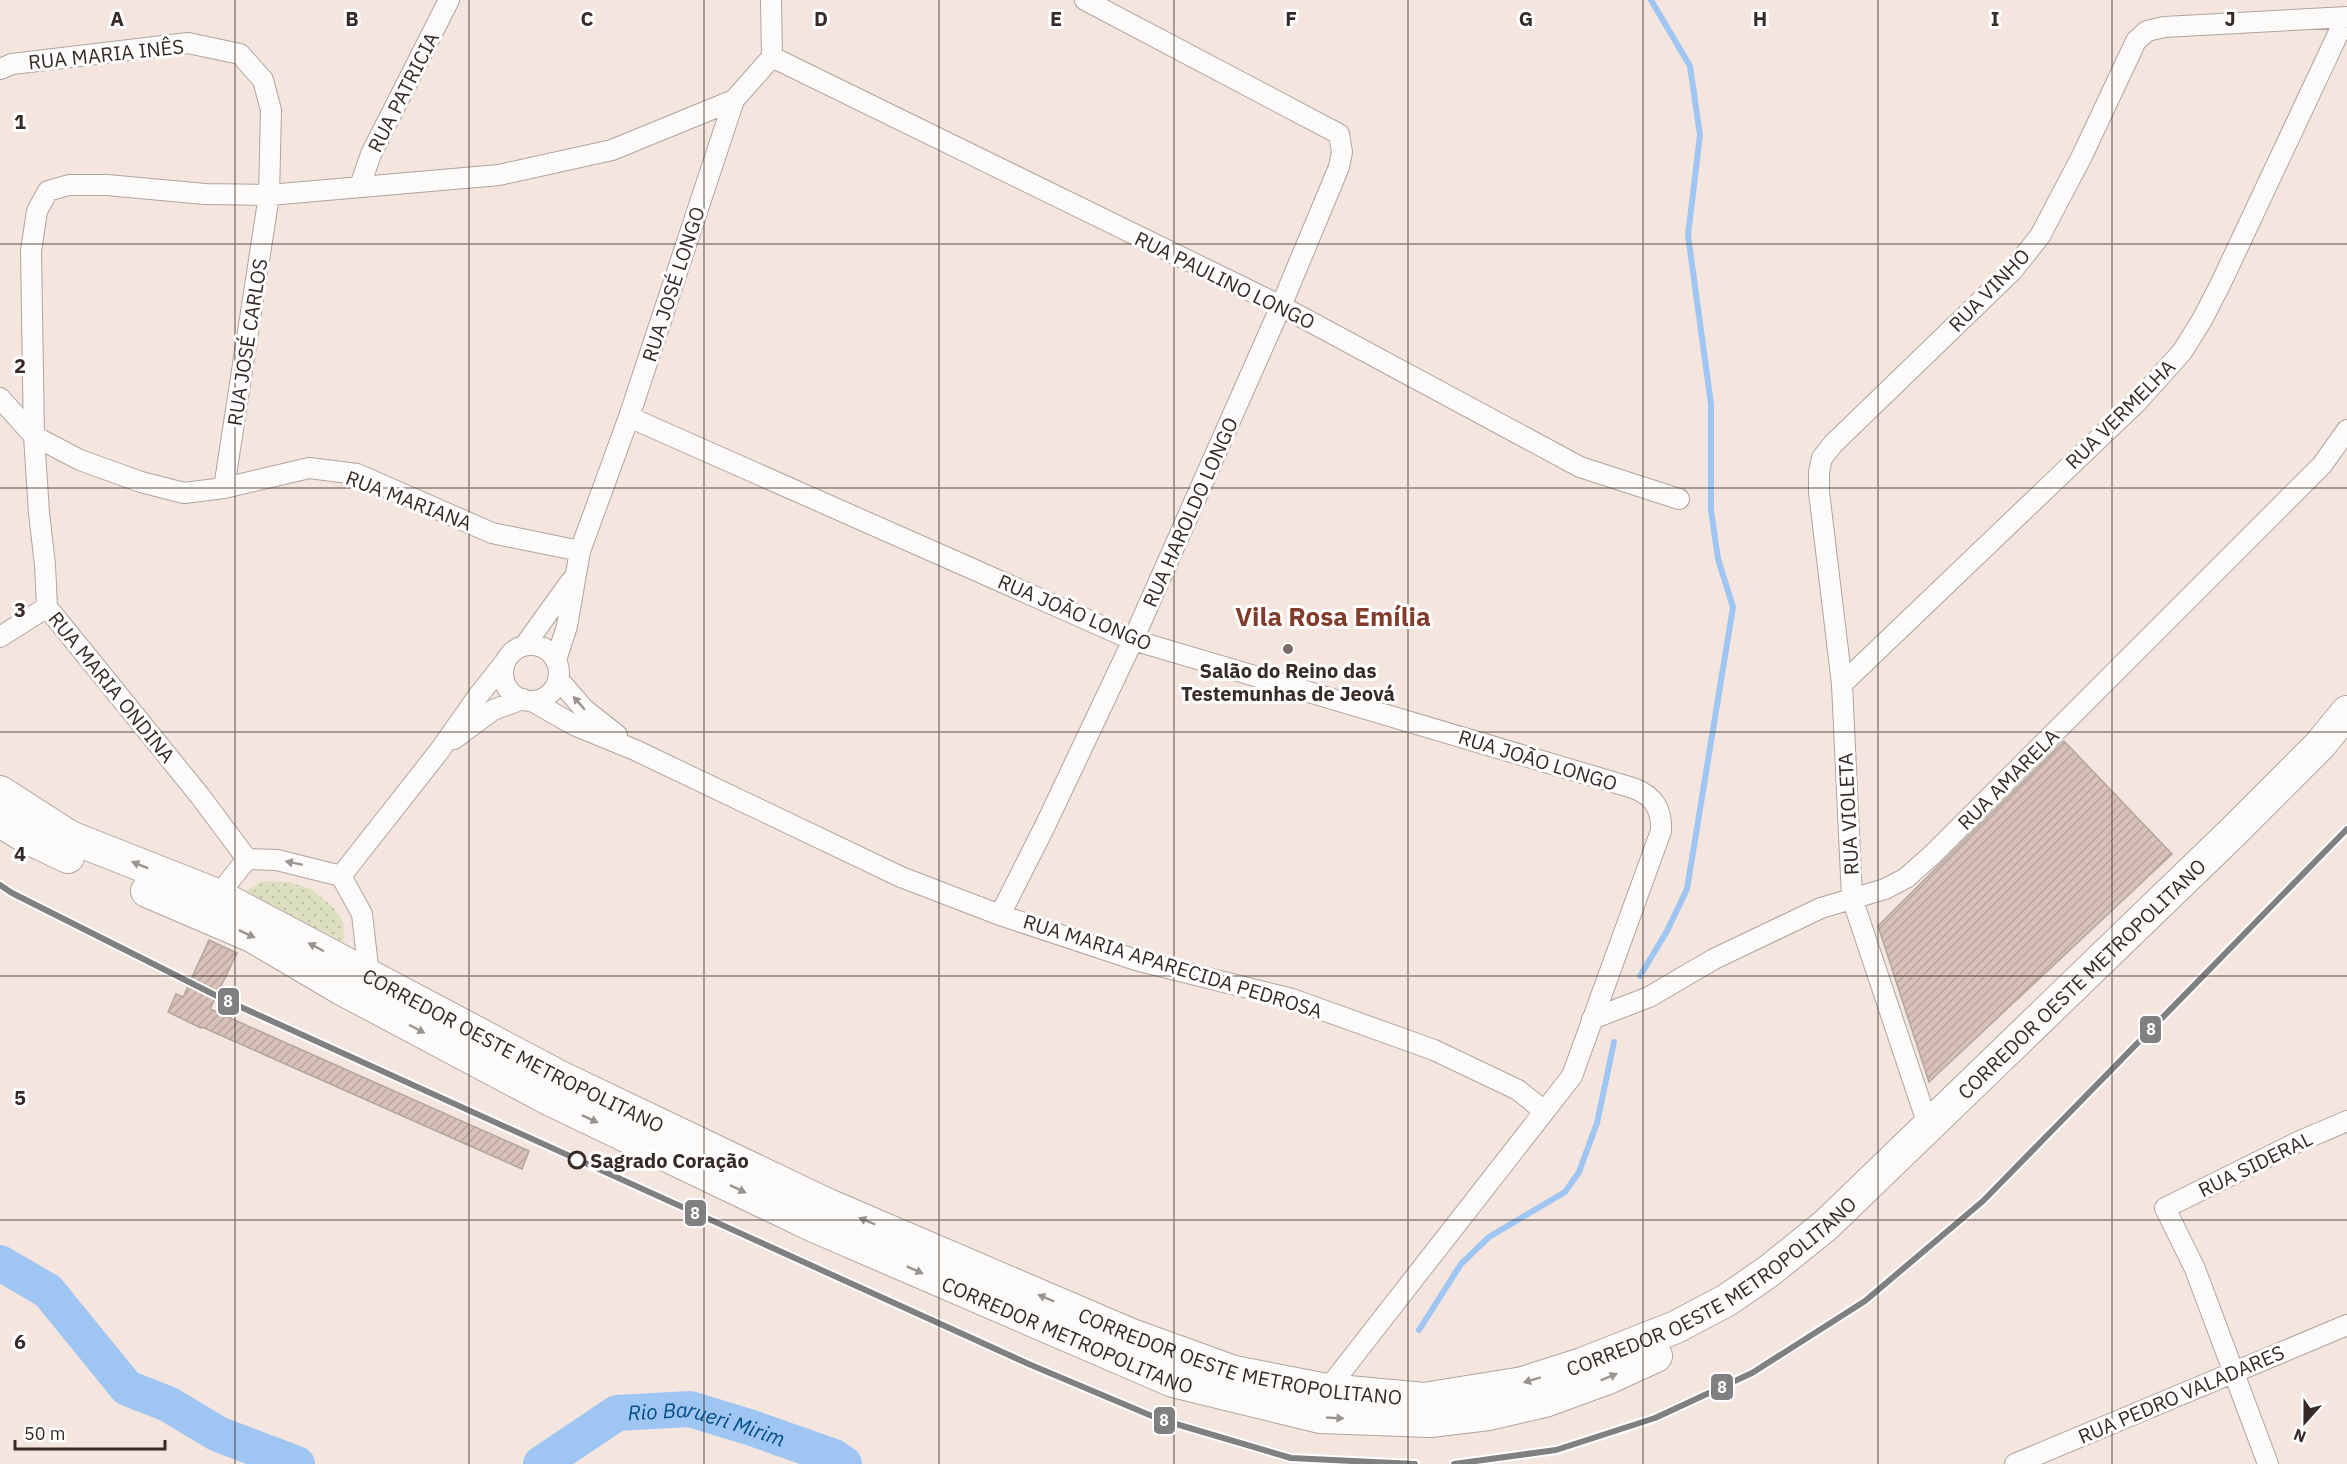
<svg xmlns="http://www.w3.org/2000/svg" width="2347" height="1464" font-family="'IBM Plex Sans',sans-serif">
<defs>
<pattern id="park-dots" width="8" height="8" patternUnits="userSpaceOnUse" patternTransform="scale(1.5)"><rect width="8" height="8" fill="#dde0c0"/><path d="M2 2h.1M6 6h.1" fill="none" stroke="#bec0a5" stroke-width="1.8" stroke-linecap="round"/></pattern>
<pattern id="building-hatch" width="6" height="6" patternUnits="userSpaceOnUse" patternTransform="scale(1.5)"><rect width="6" height="6" fill="#d8c1b8"/><path d="M-1 1l2-2M0 6l6-6M5 7l2-2" fill="none" stroke="#baa69e"/></pattern>
</defs>
<rect width="100%" height="100%" fill="#f4e5df"/>
<!-- park -->
<path fill="url(#park-dots)" d="M262 881 288 882 311 889 333 907 343 922 344 942 243 893Z"/>
<g fill="none" stroke-linecap="round" stroke-linejoin="round">
<!-- stream -->
<path stroke="#9fc6f2" stroke-width="6" d="M1640 976 1667 931 1687 889 1733 607 1718 559 1711 510V404L1688 235 1700 135 1690 66 1651 0
M1419 1330 1461 1264 1489 1237 1565 1192 1579 1172 1597 1123 1614 1042"/>
<!-- river -->
<g stroke="#9fc6f2" stroke-width="36">
<path d="M0 1263 48 1291 127 1388 168 1404 218 1434 297 1464"/>
<path id="s1" d="M541 1464 617 1413 690 1409 752 1428 834 1457 844 1464"/>
</g>
</g>
<!-- building -->
<path fill="url(#building-hatch)" stroke="#b2a6a1" stroke-width="1.5" d="M2064 741 2172 854 1929 1082 1878 926Z
M209 940 237 953 210 1009 529 1151 522 1169 202 1027 201 1028 168 1012 176 994 183 997Z"/>
<g fill="none" stroke-linecap="round" stroke-linejoin="round">
<!-- street casing -->
<g stroke="#b0a49f" stroke-width="22">
<path id="street" d="M772 57 1281 306 1580 467 1679 499
M0 69 12 64 188 43 240 54 263 80 271 110 269 195 224 488
M360 186 371 154 449 0
M0 398 34 436 39 513 45 565 47 607 200 796 247 859
M629 417 1133 640 1633 788C1654 796 1662 809 1661 831L1572 1076 1327 1390
M580 551 492 533 357 474 309 468 224 488 184 493 141 482 80 460 34 436 31 251 37 211 48 191 69 185H107L205 194 269 195 499 175 612 150 734 100
M0 637 47 607
M525 645 571 581
M503 673a28 28 0 1 1 56 0a28 28 0 1 1-56 0Z
M556 660 567 626 580 551 629 417 734 100 772 57 771 0
M558 679 584 709 617 735
M1842 684 2137 402 2182 352 2202 320 2221 283 2346 17
M532 701 574 725 635 750 901 877 1000 915 1136 960 1292 999 1434 1050 1518 1090 1544 1111
M454 739 493 710 523 699
M247 859 277 860 341 876
M341 876 440 750 478 696 505 662
M341 876 362 914 369 975
M211 904 247 859
M1000 915 1045 826 1133 640 1281 306 1339 167 1342 152 1339 134 1085 0
M1592 1019 1649 997 1714 959 1821 908 1885 889 1906 878 1932 855 2322 465 2347 430
M1928 1125 1852 898 1842 684 1819 492V472L1822 458 1833 444 2013 270 2040 236 2082 156 2136 41 2147 31 2164 27 2347 17
M2015 1464 2347 1325
M2268 1464 2195 1269 2165 1208 2300 1141 2347 1121"/>
</g>
<!-- primary casing -->
<g stroke="#b0a49f" stroke-width="34">
<g id="primary">
<path id="s2" d="M0 792 70 837 217 895 560 1077 828 1205 1129 1334 1234 1372 1327 1390 1424 1399 1523 1383 1582 1364 1676 1327 1727 1300 1769 1271 1826 1225 2233 832 2320 745 2347 712"/>
<path d="M0 821 28 838 68 857"/>
<path id="s3" d="M147 891 252 936 342 989 549 1099 814 1226 1173 1381 1320 1417 1430 1421 1489 1414 1545 1401 1608 1378 1656 1356"/>
</g>
</g>
<!-- street -->
<use href="#street" stroke="#fdfbfa" stroke-width="20"/>
<!-- primary -->
<use href="#primary" stroke="#fdfbfa" stroke-width="32"/>
<!-- rail-1 casing -->
<g stroke="#fff" stroke-width="10">
<path id="rail-1" d="M0 885 12 893 221 998 1031 1365 1159 1419 1291 1458 1415 1464
M1454 1464 1556 1450 1655 1418 1752 1373 1865 1301 1983 1201 2347 829"/>
</g>
<!-- rail-1 -->
<use href="#rail-1" stroke="#808080" stroke-width="6"/>
</g>
<!-- one-way arrows -->
<defs><path id="oneway-solid" d="M-6-.8H1V-3.2L6.5 0L1 3.2V.8H-6Z" transform="scale(1.5)"/></defs>
<g fill="#9a9390">
<use href="#oneway-solid" transform="translate(579 703) rotate(-131)"/>
<use href="#oneway-solid" transform="translate(294 863) rotate(-168)"/>
<use href="#oneway-solid" transform="translate(140 865) rotate(-158)"/>
<use href="#oneway-solid" transform="translate(247 934) rotate(25)"/>
<use href="#oneway-solid" transform="translate(316 947) rotate(-152)"/>
<use href="#oneway-solid" transform="translate(417 1029) rotate(28)"/>
<use href="#oneway-solid" transform="translate(590 1119) rotate(25)"/>
<use href="#oneway-solid" transform="translate(738 1189) rotate(26)"/>
<use href="#oneway-solid" transform="translate(867 1221) rotate(-157)"/>
<use href="#oneway-solid" transform="translate(915 1270) rotate(24)"/>
<use href="#oneway-solid" transform="translate(1046 1298) rotate(-157)"/>
<use href="#oneway-solid" transform="translate(1609 1377) rotate(-22)"/>
<use href="#oneway-solid" transform="translate(1532 1380) rotate(163)"/>
<use href="#oneway-solid" transform="translate(1335 1418) rotate(3)"/>
</g>
<!-- grid -->
<path fill="none" stroke="#382b26" stroke-width="1.5" stroke-opacity="0.55" d="M235 0V1464M469 0V1464M704 0V1464M939 0V1464M1174 0V1464M1408 0V1464M1643 0V1464M1878 0V1464M2112 0V1464M0 244H2347M0 488H2347M0 732H2347M0 976H2347M0 1220H2347"/>
<!-- markers -->
<circle fill="#7a6c67" stroke="#fff" stroke-width="2" cx="1288" cy="649" r="6"/>
<circle fill="#fff" stroke="#382b26" stroke-width="3" cx="577" cy="1160" r="8"/>
<g text-anchor="middle" dominant-baseline="central" stroke-width="6" stroke-linejoin="round" paint-order="stroke">
<!-- street labels -->
<g font-size="20" fill="#382b26" stroke="#fff">
<text transform="translate(106 54) rotate(-6)">RUA MARIA INÊS</text>
<text transform="translate(403 92) rotate(-63)">RUA PATRICIA</text>
<text transform="translate(1225 280) rotate(26)">RUA PAULINO LONGO</text>
<text transform="translate(673 284) rotate(-72)">RUA JOSÉ LONGO</text>
<text transform="translate(1989 290) rotate(-46)">RUA VINHO</text>
<text transform="translate(247 342) rotate(-81)">RUA JOSÉ CARLOS</text>
<text transform="translate(2120 414) rotate(-45)">RUA VERMELHA</text>
<text transform="translate(409 500) rotate(21)">RUA MARIANA</text>
<text transform="translate(1190 512) rotate(-66)">RUA HAROLDO LONGO</text>
<text transform="translate(1075 612) rotate(23)">RUA JOÃO LONGO</text>
<text transform="translate(112 687) rotate(51)">RUA MARIA ONDINA</text>
<text transform="translate(1538 760) rotate(17)">RUA JOÃO LONGO</text>
<text transform="translate(2008 779) rotate(-45)">RUA AMARELA</text>
<text transform="translate(1848 814) rotate(-93)">RUA VIOLETA</text>
<text transform="translate(1173 966) rotate(17)">RUA MARIA APARECIDA PEDROSA</text>
<text stroke="none"><textPath href="#s2" startOffset="2358">CORREDOR OESTE METROPOLITANO</textPath></text>
<text stroke="none"><textPath href="#s2" startOffset="576">CORREDOR OESTE METROPOLITANO</textPath></text>
<text transform="translate(2255 1164) rotate(-26)">RUA SIDERAL</text>
<text stroke="none"><textPath href="#s2" startOffset="1872">CORREDOR OESTE METROPOLITANO</textPath></text>
<text stroke="none"><textPath href="#s3" startOffset="1023">CORREDOR METROPOLITANO</textPath></text>
<text stroke="none"><textPath href="#s2" startOffset="1368">CORREDOR OESTE METROPOLITANO</textPath></text>
<text transform="translate(2181 1394) rotate(-23)">RUA PEDRO VALADARES</text>
</g>
<!-- poi labels -->
<g font-size="20" font-weight="bold" fill="#382b26" stroke="#fff">
<text x="1288" y="670">Salão do Reino das<tspan x="1288" dy="23">Testemunhas de Jeová</tspan></text>
</g>
<!-- stop labels -->
<g font-size="20" font-weight="bold" fill="#382b26" stroke="#fff" text-anchor="start">
<text x="590" y="1160">Sagrado Coração</text>
</g>
<!-- water labels -->
<g font-size="21" font-style="italic" fill="#044d87" stroke="#fff">
<text stroke="none"><textPath href="#s1" startOffset="183">Rio Barueri Mirim</textPath></text>
</g>
<!-- district labels -->
<g font-size="26" font-weight="bold" fill="#813c2b" stroke="#fff">
<text x="1333" y="616">Vila Rosa Emília</text>
</g>
</g>
<g font-size="20" text-anchor="middle" font-weight="bold" fill="#382b26" stroke="#fff" stroke-width="6" stroke-linejoin="round" paint-order="stroke">
<text x="117" y="26">A</text>
<text x="352" y="26">B</text>
<text x="587" y="26">C</text>
<text x="821" y="26">D</text>
<text x="1056" y="26">E</text>
<text x="1291" y="26">F</text>
<text x="1526" y="26">G</text>
<text x="1760" y="26">H</text>
<text x="1995" y="26">I</text>
<text x="2230" y="26">J</text>
<text x="20" y="129">1</text>
<text x="20" y="373">2</text>
<text x="20" y="617">3</text>
<text x="20" y="861">4</text>
<text x="20" y="1105">5</text>
<text x="20" y="1349">6</text>
</g>
<g stroke="#fff" stroke-width="2">
<rect x="217" y="987" width="23" height="29" rx="6" fill="#808080"/>
<rect x="2139" y="1015" width="23" height="29" rx="6" fill="#808080"/>
<rect x="684" y="1199" width="23" height="28" rx="6" fill="#808080"/>
<rect x="1710" y="1373" width="24" height="28" rx="6" fill="#808080"/>
<rect x="1153" y="1406" width="23" height="29" rx="6" fill="#808080"/>
</g>
<g font-size="16" text-anchor="middle" font-weight="bold" fill="#fff">
<text x="228" y="1007">8</text>
<text x="2151" y="1035">8</text>
<text x="695" y="1219">8</text>
<text x="1722" y="1393">8</text>
<text x="1164" y="1426">8</text>
</g>
<!-- north arrow -->
<g transform="translate(2305 1422) rotate(201)" stroke="#ffffff" stroke-width="4.5" paint-order="stroke">
<path d="M0-4.5L10 22L0 15L-10 22Z" fill="#382b26"/>
<text y="-9" font-size="16" font-weight="bold" text-anchor="middle" fill="#382b26">N</text>
</g>
<!-- scale -->
<path d="M15 1440v9h150v-9" fill="none" stroke="#382b26" stroke-width="3"/>
<text x="24" y="1440" font-size="18" fill="#382b26" stroke="#ffffff" stroke-width="4.5" paint-order="stroke">50 m</text>
</svg>
